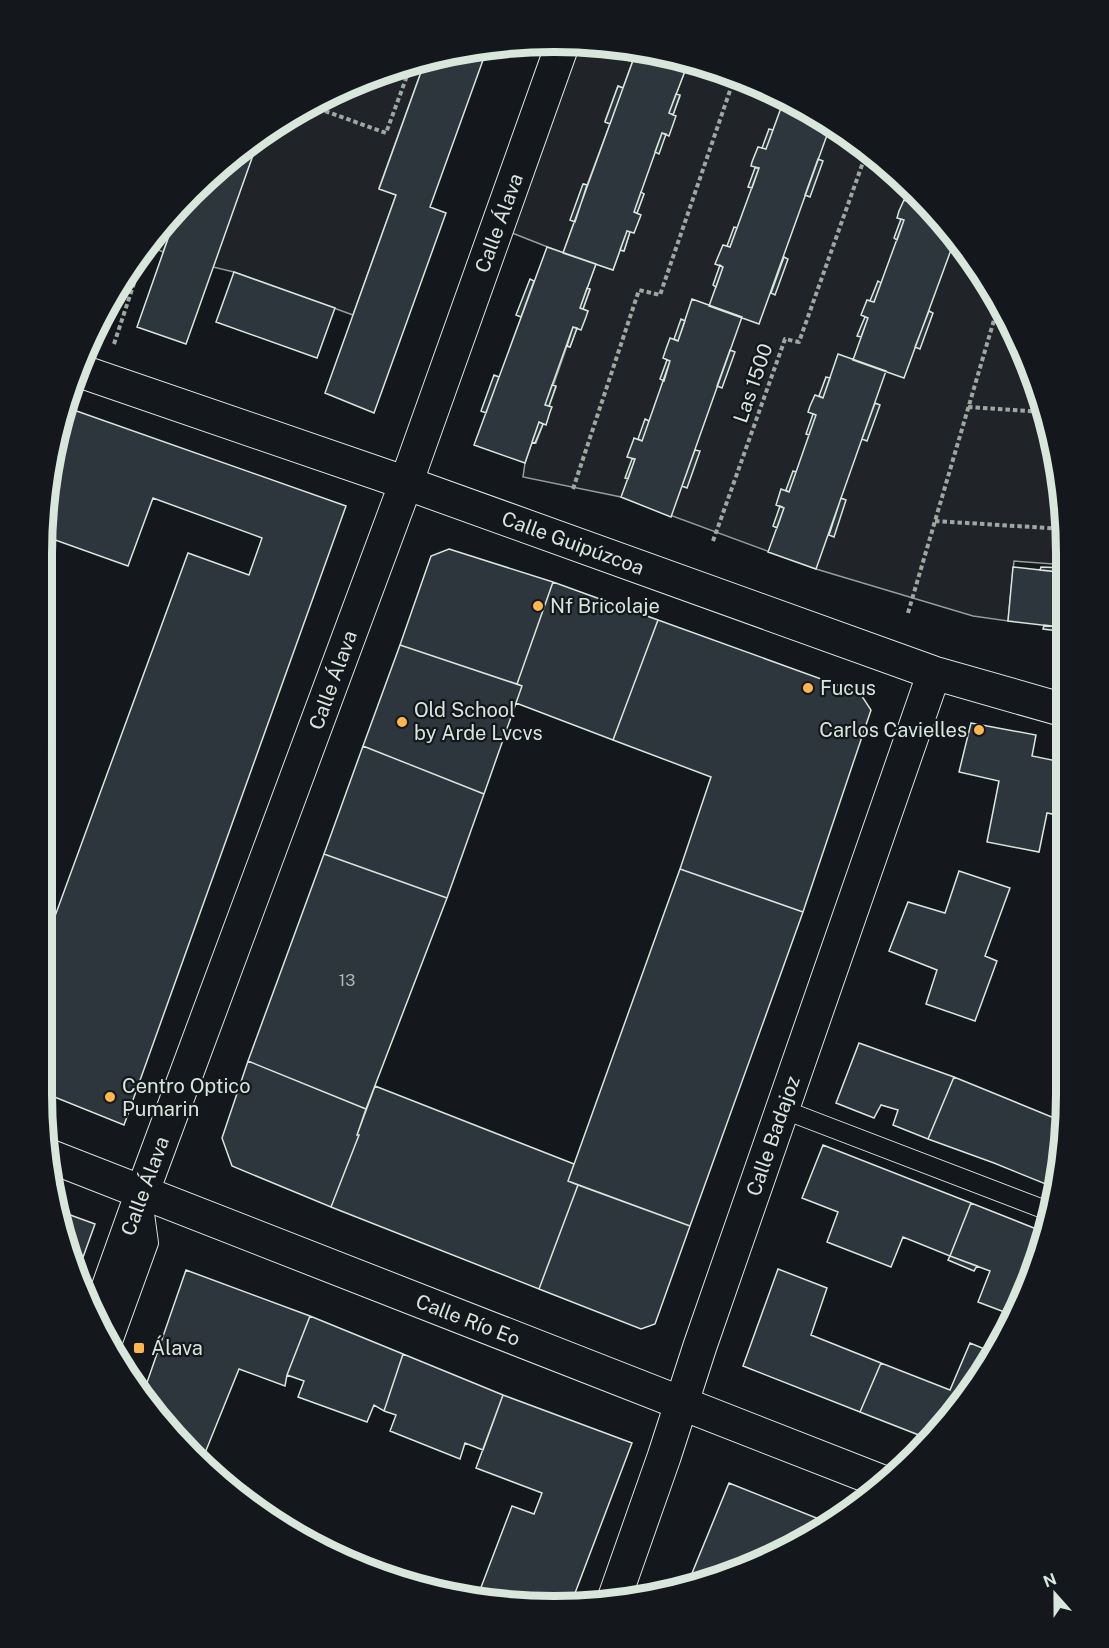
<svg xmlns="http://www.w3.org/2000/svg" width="1109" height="1648" font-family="'Public Sans',sans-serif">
<rect width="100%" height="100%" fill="#14181c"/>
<!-- green -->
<path fill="#202428" stroke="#939e99" stroke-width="1.5" d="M563 43 654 52 750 81 839 128 917 192 980 269 1028 358 1057 454 1067 554V565L1014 561 1008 621 973 616 816 569 621 497 523 477 525 463 532 442 536 443 543 424H546L551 407 549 406 556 387 553 386 567 346 570 347 577 328 588 311 583 309 590 290 587 288 596 264 613 270 620 250 624 251 630 232 640 215 637 213 644 194 640 193 655 152 673 115 680 96 676 94 685 71 635 55 623 88 618 86 605 121 610 124 587 185 584 184 575 220 563 253 497 227Z
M425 61 379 188 396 195 353 315 234 272 213 267 253 142 269 129 358 81Z
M177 213 163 252 152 247Z"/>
<!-- building -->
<path fill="#2c363c" stroke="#d8e6dc" stroke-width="1.5" d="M487 49 430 207 446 213 374 413 325 393 396 195 379 189 425 61 454 52Z
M635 55 685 71 669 113 676 116 669 136 662 133 634 212 641 215 634 233 627 231 613 270 563 253Z
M618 86 623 88 610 124 605 122Z
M676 94 680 95 673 115 669 113Z
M781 108 831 124 759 324 709 306 723 267 715 264 723 245 730 247 759 168 751 166 752 162 758 147 766 149Z
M769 129 773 130 766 149 762 148Z
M662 133 666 134 659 154 655 152Z
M253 142 257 144 186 344 137 327 177 213 192 192Z
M818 159 823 161 810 197 805 195Z
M755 168H759L752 188 748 187Z
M583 184 587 185 575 222 570 220Z
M912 188 916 191 911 203 908 201Z
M916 191 955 239 904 378 853 360 868 318 861 315 867 300 874 302 904 220 897 218 899 211 904 200 911 203Z
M641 192 644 194 637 213 634 212Z
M901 219 904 220 897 240 894 238Z
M734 227 737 228 730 247 727 246Z
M627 231 630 232 624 251 620 250Z
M955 239 959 243 957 250 952 248Z
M547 247 596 264 580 308 588 311 586 317 581 330 573 327 545 405 552 407 550 412 546 425 539 422 525 463 474 445Z
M784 257 788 259 775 295 771 293Z
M720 265 723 267 716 287 713 285Z
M234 272 335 308 317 358 216 322Z
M530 279 534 281 521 317 516 315Z
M878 281 881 283 874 302 870 301Z
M587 288 590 289 583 309 580 308Z
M692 299 742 317 671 517 621 497 635 459 627 457 633 441 634 438 642 441 670 361 663 358 666 349 670 338 678 341Z
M929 311 933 313 920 349 915 347Z
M865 317 868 318 861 337 857 336Z
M681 319 685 321 678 341 674 339Z
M573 327 577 328 570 347 567 346Z
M730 350 735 352 722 388 717 386Z
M838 354 886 371 816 569 768 552 784 508 776 505 781 489 789 492 816 415 808 412 810 406 815 395 823 398Z
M667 360 670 361 664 381 660 379Z
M494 375 499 377 486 413 481 411Z
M826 377 830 378 823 398 819 396Z
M552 385 556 386 549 406 545 405Z
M875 403 880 405 867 441 862 439Z
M68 408 346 506 124 1125 42 1092V937L47 938 188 553 249 575 262 538 153 498 128 566 44 536 52 455Z
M813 414 816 415 809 435 806 434Z
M645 419 649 421 642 441 638 439Z
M539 422 543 424 535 443 532 442Z
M695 450 700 451 687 488 682 486Z
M632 459H635L628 479 625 478Z
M793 471 796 472 789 492 786 490Z
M841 498 846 500 834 537 829 535Z
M780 506 784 508 777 528 773 526Z
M449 549 553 582 517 684 400 645 431 556Z
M1013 567 1067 573V628L1008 621Z
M1041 567 1067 568V573L1040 570Z
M553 582 658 620 613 740 516 703 522 686 517 684Z
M658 620 860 693 871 710 803 912 680 869 711 777 613 740Z
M1044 625 1067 628V632L1043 629Z
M400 645 522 686 484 794 363 746Z
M971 723 1036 735 1032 756 1067 763V817L1047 813 1039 852 987 842 999 781 959 772Z
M363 746 484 794 447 898 324 854Z
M324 854 447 898 366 1109 248 1061Z
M680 869 803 912 690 1226 568 1181Z
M959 871 1010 888 985 956 997 961 975 1021 926 1004 937 970 889 951 908 902 945 913Z
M859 1043 954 1077 928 1139 893 1125 898 1110 881 1105 874 1118 836 1103Z
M248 1061 366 1109 357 1135H359L331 1207 232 1166 222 1138Z
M954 1077 1064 1122 1058 1189 994 1163 928 1139Z
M375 1086 574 1164 568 1181 578 1185 539 1289 331 1207 359 1135H357Z
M823 1145 971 1203 950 1256 903 1237 891 1267 827 1242 838 1212 802 1198Z
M578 1185 690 1226 655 1324 641 1329 539 1289Z
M971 1203 1044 1232 1015 1316 978 1302 990 1271 950 1256Z
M62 1212 95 1224 77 1274 69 1258Z
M950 1256 977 1266 974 1271 948 1260Z
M778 1269 827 1288 811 1335 881 1363 860 1412 743 1366Z
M186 1270 310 1316 287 1375 285 1386 239 1369 203 1458 143 1394Z
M310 1316 403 1354 384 1411 374 1405 367 1422 298 1397 304 1381 287 1375Z
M970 1343 992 1352 929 1439 860 1412 881 1363 950 1390Z
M403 1354 503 1395 483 1450 465 1443 460 1459 390 1431 396 1415 384 1411Z
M503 1395 632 1443 572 1601 521 1605 480 1590 512 1506 534 1514 542 1493 476 1468Z
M729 1483 829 1523 810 1538 688 1583Z"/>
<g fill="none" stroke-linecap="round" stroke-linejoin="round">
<!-- lane casing -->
<g stroke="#d8e6dc" stroke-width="20">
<path id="lane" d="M782 1109 1051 1212
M112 1345 149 1243 144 1206"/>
</g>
<!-- street casing -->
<g stroke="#d8e6dc" stroke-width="35">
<path id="street" d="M80 371 406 483 934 673 1067 711
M52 1157 883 1482
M98 1316 142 1193 406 483 563 43
M614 1599 664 1457 700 1346 934 673"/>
</g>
<!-- path -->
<path stroke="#9da8a2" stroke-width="4" stroke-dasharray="4.5 3" stroke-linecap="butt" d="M311 106 386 133 411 65
M114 344 140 265
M968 407 1044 412
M573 489 639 290 660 295 735 76
M935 521 1064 529
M713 541 785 339 799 342 867 151
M908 613 999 303"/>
<!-- lane -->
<use href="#lane" stroke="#14181c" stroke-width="18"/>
<!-- street -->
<use href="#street" stroke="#14181c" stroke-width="33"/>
</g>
<!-- markers -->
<g fill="#ffb74d" stroke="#14181c" stroke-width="2">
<circle cx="538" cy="606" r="6"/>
<circle cx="808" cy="688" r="6"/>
<circle cx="402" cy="722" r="6"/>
<circle cx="979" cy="730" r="6"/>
<circle cx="110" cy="1097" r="6"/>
<rect x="133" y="1342" width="12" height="12" rx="3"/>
</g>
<g text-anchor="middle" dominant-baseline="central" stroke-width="4.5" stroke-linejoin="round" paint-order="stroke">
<!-- number labels -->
<g font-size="16" fill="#adbab4">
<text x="347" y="980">13</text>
</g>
<!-- street labels -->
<g font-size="20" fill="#d8e6dc" stroke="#14181c">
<text transform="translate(499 223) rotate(-70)">Calle Álava</text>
<text transform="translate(753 383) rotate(-71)">Las 1500</text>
<text transform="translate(573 543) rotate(20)">Calle Guipúzcoa</text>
<text transform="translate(333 680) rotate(-70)">Calle Álava</text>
<text transform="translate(773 1136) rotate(-71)">Calle Badajoz</text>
<text transform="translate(145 1186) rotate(-70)">Calle Álava</text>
<text transform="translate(468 1320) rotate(21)">Calle Río Eo</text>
</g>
<!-- poi labels -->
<g font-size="20" fill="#d8e6dc" stroke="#14181c" text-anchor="start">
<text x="550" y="606">Nf Bricolaje</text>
<text x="820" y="688">Fucus</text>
<text x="414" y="710">Old School<tspan x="414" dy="23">by Arde Lvcvs</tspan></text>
<text x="967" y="730" text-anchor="end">Carlos Cavielles</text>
<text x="122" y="1086">Centro Optico<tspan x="122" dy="23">Pumarin</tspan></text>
<text x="151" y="1348">Álava</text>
</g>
</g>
<!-- crop -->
<path d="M0 0H1109V1648H0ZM554 52H554A502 502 0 0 1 1056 554V1094A502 502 0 0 1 554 1596H554A502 502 0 0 1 52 1094V554A502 502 0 0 1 554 52Z" fill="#14181c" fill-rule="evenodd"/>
<path fill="none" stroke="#d8e6dc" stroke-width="8" d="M554 52H554A502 502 0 0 1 1056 554V1094A502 502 0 0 1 554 1596H554A502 502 0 0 1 52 1094V554A502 502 0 0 1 554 52Z"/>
<!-- north arrow -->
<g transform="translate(1055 1594) rotate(339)" stroke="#14181c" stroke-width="4.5" paint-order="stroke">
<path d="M0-4.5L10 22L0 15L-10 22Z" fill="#d8e6dc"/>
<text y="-9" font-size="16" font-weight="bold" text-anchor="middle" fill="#d8e6dc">N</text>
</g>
</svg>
